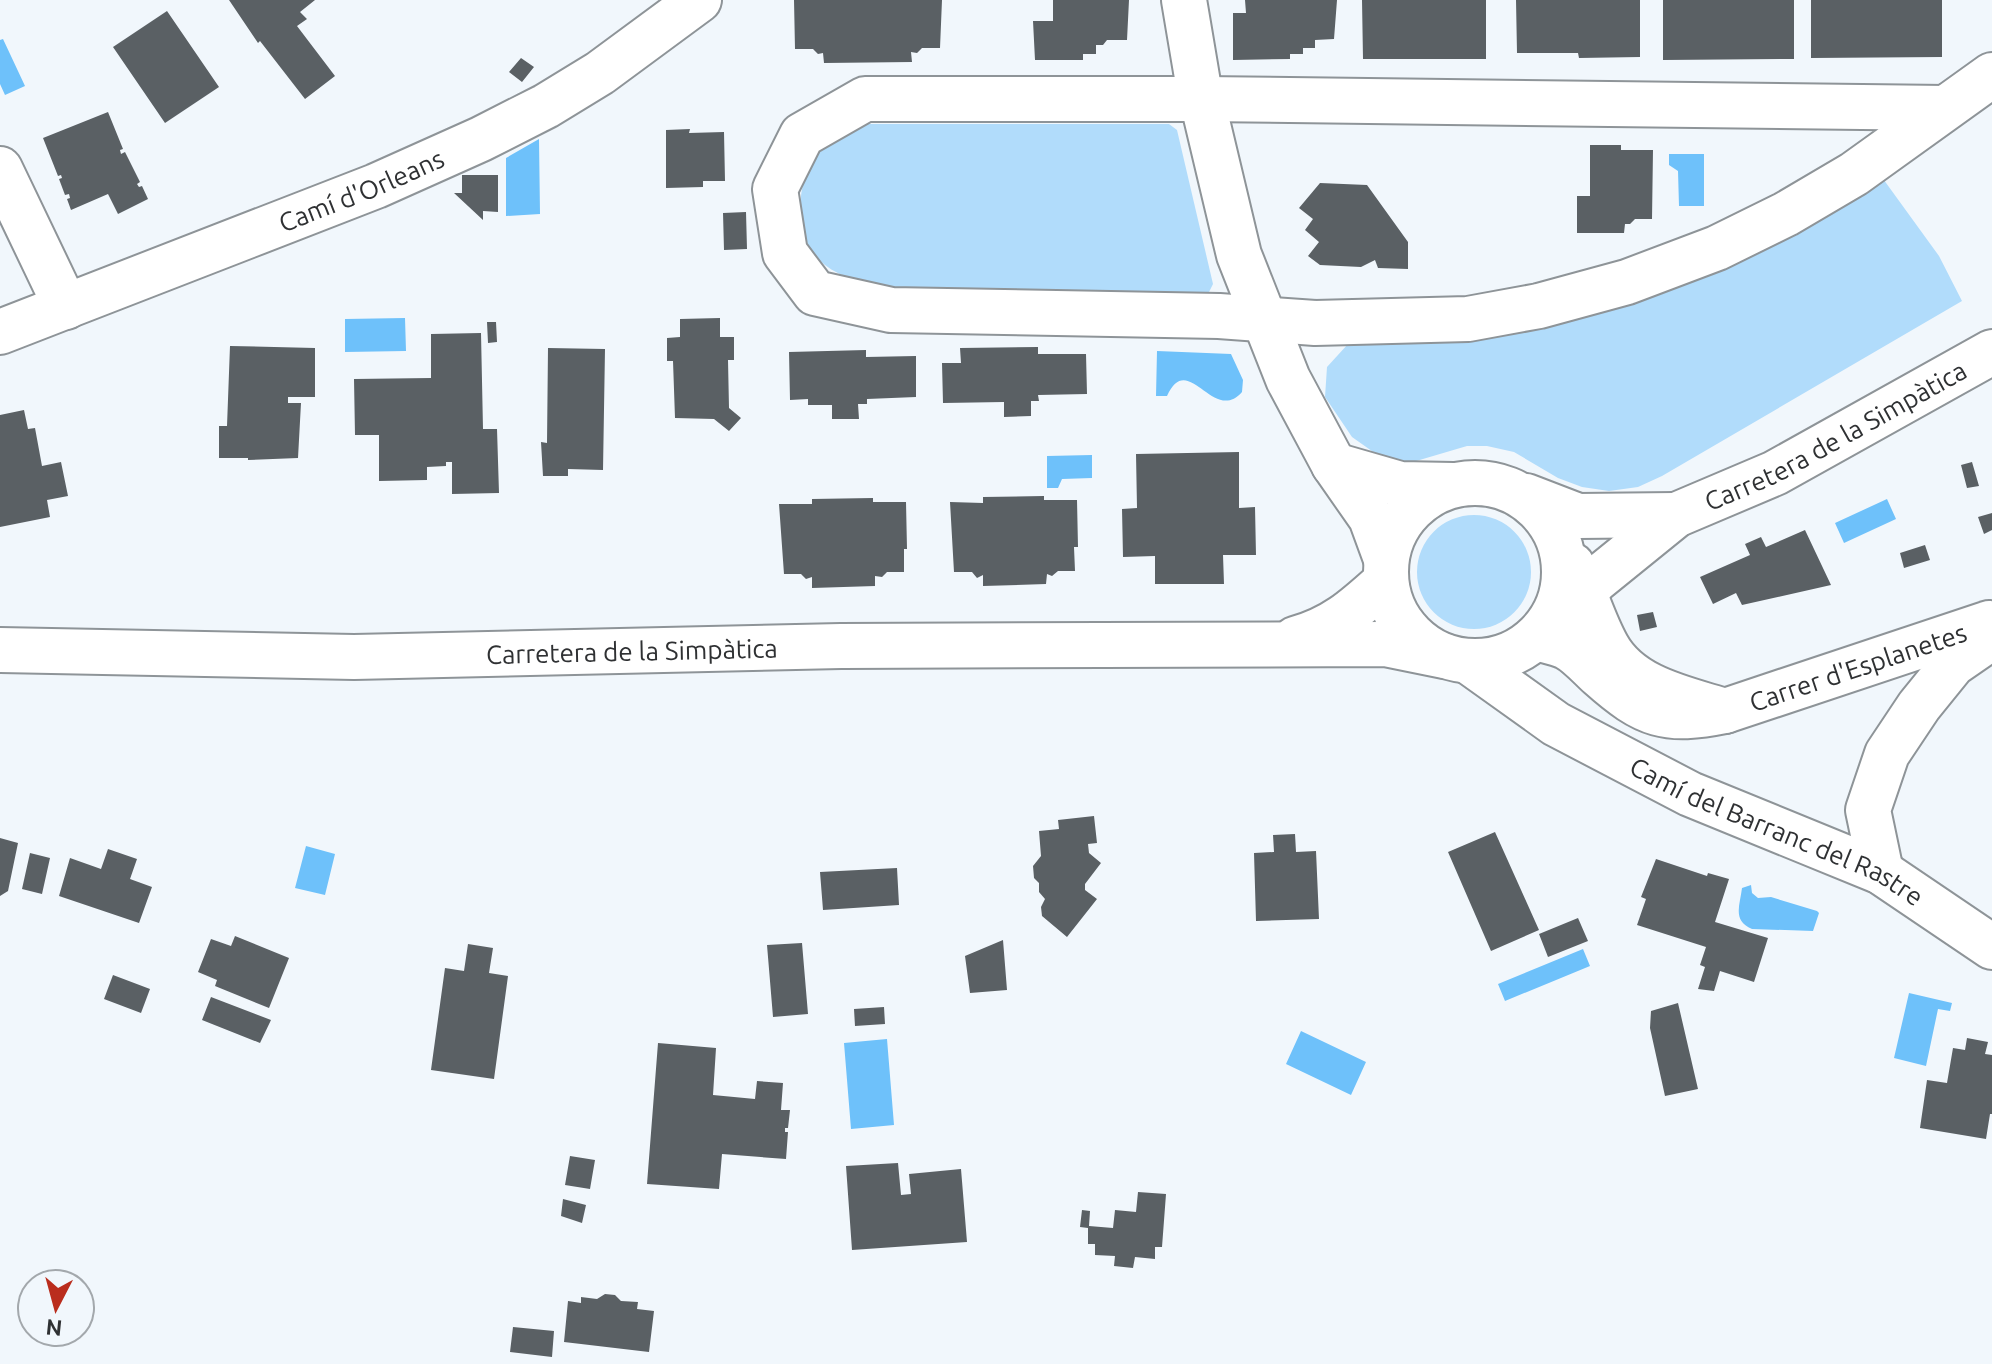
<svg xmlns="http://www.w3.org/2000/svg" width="1992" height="1364" font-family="Ubuntu,sans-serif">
<rect width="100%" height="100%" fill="#f1f7fc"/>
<!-- green -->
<path fill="#b1dcfb" d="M868 124H1169L1177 130 1213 284 1208 294 879 287C858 282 834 275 818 259 793 232 797 183 815 154 825 139 851 127 868 124Z
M1881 176 1939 256 1962 301 1662 476 1638 487 1609 491 1582 487 1558 478 1514 452 1487 446H1467L1406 464 1386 461 1352 437 1325 397 1327 367 1348 344 1437 337Z
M1417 572a57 57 0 1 1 114 0a57 57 0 1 1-114 0Z"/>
<!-- water -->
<path fill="#6ec1fa" d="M3 39 25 86 5 95 0 84V40Z
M539 139 540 214 506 216V158Z
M1669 154H1704V206H1679L1678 171 1669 165Z
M405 318 406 351 345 352V319Z
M1157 351 1231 354 1243 380 1242 392C1213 425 1188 349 1167 396H1156Z
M1092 455V478L1062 479 1058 488H1047V456Z
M1887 499 1896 519 1844 543 1835 523Z
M306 846 335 854 325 895 295 888Z
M1751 885 1752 893 1758 898 1771 897 1817 911 1819 913 1813 931 1752 929C1732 921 1740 905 1742 888Z
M1583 949 1590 966 1505 1001 1498 984Z
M1909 993 1952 1003 1950 1011 1938 1009 1926 1066 1894 1058Z
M1301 1031 1366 1062 1351 1095 1286 1064Z
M887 1039 894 1125 851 1129 844 1043Z"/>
<!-- building -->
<path fill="#5a6064" d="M229 0H315L300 12 307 19 297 26 335 76 305 99 260 41 258 43Z
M794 0H942L940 48H922L917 53 911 52 912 62 824 63 823 53 818 54 813 49H795Z
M1053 0H1129L1127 40H1107L1103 45H1096V54H1083V60H1035L1033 21H1053Z
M1245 0H1337L1334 39 1315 40V48H1303V54H1290V59L1233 60V13H1246Z
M1362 0H1486V59H1363Z
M1516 0H1640V57L1579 58 1578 53H1517Z
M1663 0H1794V59L1663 60Z
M1811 0H1942V57L1811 58Z
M167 11 219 87 165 123 113 47Z
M521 58 534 67 522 82 509 72Z
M108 112 123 149 120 150 121 154 125 152 140 182 137 184 139 187 142 186 148 199 118 214 108 194 71 210 67 199 70 198 69 194 65 195 59 179 62 178 61 175 58 176 43 138Z
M690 129 689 133 724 132 725 181H703V187L666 188V130Z
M1590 145H1621V150H1653L1652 219H1635L1630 224H1625L1624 233H1577V196H1590Z
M462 175H498V212L483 211V220L454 193H462Z
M1320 183 1367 185 1408 242V269L1378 268 1375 260 1361 267 1320 265 1308 256 1319 242 1305 230 1313 219 1299 208Z
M746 212 747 249 724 250 723 213Z
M720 318V337H734V360H728L729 408 741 418 729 431 714 419 675 418 673 361H667V338L680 337V319Z
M487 322H496L497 342 488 343Z
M481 333 483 429H497L499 493 452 494V462H446V466L427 467V480L379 481V435H355L354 379 431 378V334Z
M230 346 315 348V397H288V403H301L298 458 248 460V458H219V426H227Z
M1038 347V354H1086L1087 394 1038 395 1039 401H1031V416L1004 417V402L943 403 942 363H961L960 348Z
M548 348 605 349 603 470 568 469V476H543L541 442 547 443Z
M866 350V357L916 356V397L867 399V404H858L859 419H832V405H808V399L790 400 789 352Z
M24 410 28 429 35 428 42 466 61 462 68 496 47 500 50 517 0 527V415Z
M1239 452V508L1255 507 1256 555H1223L1224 584H1155V556L1123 557 1122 509 1137 508 1136 454Z
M1972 462 1979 486 1967 488 1961 465Z
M1044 496V500H1077L1078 547H1074L1075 571H1058L1052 576 1047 574 1046 584 983 586V575L977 578 972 572H954L950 502 983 503V497Z
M873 498V502H906L907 549H904V572H887L882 577 875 576V586L812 588V577L806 579 801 574H784L779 504H812V499Z
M1992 513V530L1984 534 1978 517Z
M1805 530 1831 585 1742 605 1736 593 1713 604 1700 577 1750 555 1745 544 1761 537 1766 547Z
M1925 545 1930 560 1904 568 1900 553Z
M1653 612 1657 627 1640 631 1637 615Z
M1094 816 1097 843 1088 844 1089 853 1101 863 1085 884V890L1097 899 1067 937 1042 916 1041 907 1045 899 1039 892V883L1034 878 1033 866 1041 856 1039 831 1059 829 1058 820Z
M1495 832 1539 930 1491 951 1448 852Z
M1295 834 1296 852 1316 851 1319 919 1256 921 1254 853 1274 852 1273 835Z
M0 838 18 843 8 891 0 896Z
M108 849 137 859 130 879 152 887 139 923 59 896 70 858 101 869Z
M30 853 50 858 42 894 22 889Z
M1656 859 1707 876 1708 873 1729 879 1715 922 1768 938 1754 982 1720 971 1714 991 1698 989 1705 967 1700 965 1706 947 1637 925 1646 899 1641 897Z
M897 868 899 905 823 910 820 872Z
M1578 918 1588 941 1548 957 1539 934Z
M235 936 289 958 269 1008 215 986 217 980 198 972 211 939 231 946Z
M1003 940 1007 990 970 993 965 956Z
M802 943 808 1014 773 1017 767 945Z
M468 944 493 948 489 973 508 976 494 1079 431 1070 445 968 464 971Z
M113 975 150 989 141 1013 104 999Z
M211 997 271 1020 260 1043 202 1020Z
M1678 1003 1698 1089 1665 1096 1650 1028 1651 1011Z
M884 1007 885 1024 855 1026 854 1009Z
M1967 1038 1988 1042 1985 1054 1992 1055V1114H1990L1986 1139 1920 1128 1927 1080 1947 1083 1953 1048 1965 1050Z
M658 1043 716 1048 713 1095 755 1099 757 1081 783 1083 781 1110H790L788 1128H785V1132H788L786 1159 722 1154 719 1189 647 1184Z
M570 1156 595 1160 590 1189 565 1185Z
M898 1163 901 1195 911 1194 909 1174 961 1169 967 1242 852 1250 846 1166Z
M1138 1192 1166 1194 1162 1247H1155V1259L1135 1257 1133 1268 1114 1266 1115 1256 1095 1255V1244H1088V1228L1080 1227 1082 1210 1090 1211 1089 1226 1113 1228 1115 1210 1136 1212Z
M563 1199 586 1205 582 1223 561 1216Z
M605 1294 615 1295 621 1301 638 1302 637 1309 654 1311 649 1352 564 1342 568 1301 581 1303V1297L597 1299Z
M513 1327 554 1331 552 1357 510 1352Z"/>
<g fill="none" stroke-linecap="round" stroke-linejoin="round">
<!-- minor casing -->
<g stroke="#8e9498" stroke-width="48">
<g id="minor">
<path d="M1184 0 1198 83 1239 255 1288 379 1334 465"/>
<path d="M1946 108 1202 99H865L802 135 775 189 785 253 815 293 891 310 1219 316 1315 323 1468 319 1539 306 1627 282 1717 248 1786 214 1854 174 1992 75"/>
<path d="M0 169 66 307"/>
<path id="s1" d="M0 332 376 186 481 139 546 106 600 73 699 0"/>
<circle cx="1475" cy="572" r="89"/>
<path d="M1526 496 1578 516 1676 515"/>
<path d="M1386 559 1371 518 1334 465 1400 484 1453 485"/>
<path id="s2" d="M1553 620 1597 579 1676 515 1775 473 1992 352"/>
<path d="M1536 638C1546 641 1557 643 1566 647 1578 653 1590 667 1600 676 1645 716 1666 723 1725 711 1683 698 1630 688 1607 646 1593 621 1585 591 1572 565"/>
<path d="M1295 639C1335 628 1356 608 1386 581"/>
<path id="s3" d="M0 650 354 657 841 646 1385 644 1444 656"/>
<path id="s4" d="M1468 661 1556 724 1690 794 1881 872 1992 947"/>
<path id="s5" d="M1725 711 1989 623"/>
<path d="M1881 872 1868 810 1887 754 1919 706 1953 664 1992 637"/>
</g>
</g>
<!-- minor -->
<use href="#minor" stroke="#fff" stroke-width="44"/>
</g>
<g text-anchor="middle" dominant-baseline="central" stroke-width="8" stroke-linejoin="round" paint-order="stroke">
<!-- street labels -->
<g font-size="26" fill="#2f3133" stroke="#f1f7fc">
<text stroke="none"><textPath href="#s1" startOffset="388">Camí d'Orleans</textPath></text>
<text stroke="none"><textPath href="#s2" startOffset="340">Carretera de la Simpàtica</textPath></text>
<text stroke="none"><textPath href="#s3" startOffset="632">Carretera de la Simpàtica</textPath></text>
<text stroke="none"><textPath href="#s5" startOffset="140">Carrer d'Esplanetes</textPath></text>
<text stroke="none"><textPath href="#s4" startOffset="354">Camí del Barranc del Rastre</textPath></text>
</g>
</g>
<!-- north arrow -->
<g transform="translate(56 1308) rotate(186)"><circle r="38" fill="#f1f7fc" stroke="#a3a8ac" stroke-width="2"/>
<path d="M0-6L14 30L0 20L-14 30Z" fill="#ba2d1d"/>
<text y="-12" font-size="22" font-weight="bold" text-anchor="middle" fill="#2f3133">N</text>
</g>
</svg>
